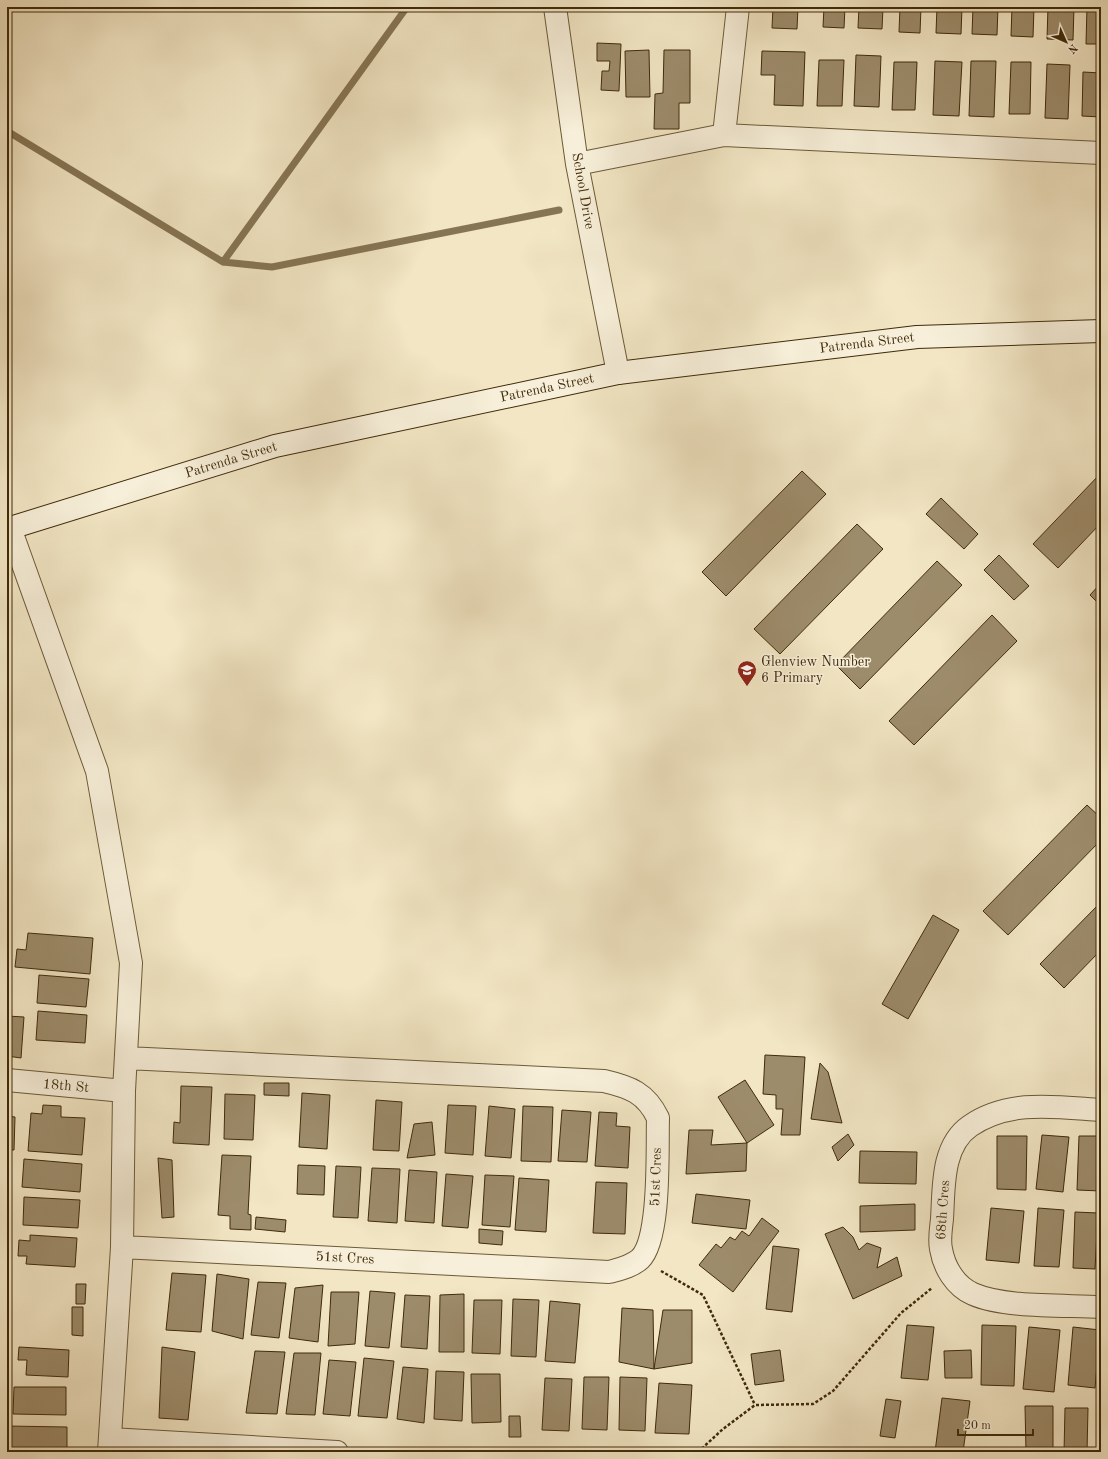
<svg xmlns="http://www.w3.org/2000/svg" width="1108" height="1459" font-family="'Old Standard TT',serif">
<rect width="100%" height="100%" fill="#f2e6c4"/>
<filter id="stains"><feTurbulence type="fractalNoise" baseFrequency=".005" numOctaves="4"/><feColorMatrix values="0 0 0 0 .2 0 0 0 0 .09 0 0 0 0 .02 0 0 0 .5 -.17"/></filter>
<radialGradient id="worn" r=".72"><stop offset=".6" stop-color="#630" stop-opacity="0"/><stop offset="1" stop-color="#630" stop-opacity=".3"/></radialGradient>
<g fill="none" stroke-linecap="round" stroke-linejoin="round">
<!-- stream -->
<path stroke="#867554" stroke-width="7" d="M7 131 223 262 272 267 559 210
M223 262 407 7"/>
</g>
<!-- building -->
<path fill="#9d8c6b" stroke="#402b0a" d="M773 7H798L797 29 772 28Z
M824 7H845L844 28 823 27Z
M859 7H883L882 29 858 28Z
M900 7H921L920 33 899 32Z
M937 7H962L961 34 936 33Z
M973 7H998L997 35 972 34Z
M1012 7H1034L1033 37 1011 36Z
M1048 7H1074L1073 40 1047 39Z
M1087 7H1101V44H1086Z
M597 43 621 44 619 91 601 90 602 71H609L610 61H597Z
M649 50 650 97H626L625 51Z
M664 50H690V103H679V129H654L655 94 663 93Z
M762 51 805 52 803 106 774 105 775 75H761Z
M856 55 881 56 879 107 854 106Z
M819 60H844L842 106H817Z
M935 61 962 62 959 116 933 115Z
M971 61H996L994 117 969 116Z
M894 62H917L915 110H892Z
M1011 62H1031L1030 114H1009Z
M1047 64 1070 65 1068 119 1045 118Z
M1083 72 1101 73V117L1082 116Z
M802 471 826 494 726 596 702 572Z
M1101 473V523L1058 568 1033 544Z
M941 498 978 534 964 549 926 514Z
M857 524 883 549 780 654 754 629Z
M999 555 1029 586 1014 600 984 570Z
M937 561 962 585 860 689 836 665Z
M1101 583V606L1090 595Z
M992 615 1017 641 914 745 889 721Z
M1087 805 1101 818V840L1008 935 983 911Z
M1101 902V950L1064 988 1040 964Z
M933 915 959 930 908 1019 882 1004Z
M28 933 93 938 90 974 15 967 17 949 26 950Z
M39 975 89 979 86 1007 37 1003Z
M38 1011 87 1015 85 1043 36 1040Z
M7 1016 24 1017 21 1058 7 1056Z
M765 1055 805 1057 800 1135H781L783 1109H776V1095L763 1094Z
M820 1063 828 1072 842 1123 811 1119Z
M745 1080 774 1125 747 1143 718 1097Z
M264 1083H289V1096L264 1095Z
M181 1086 212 1087 209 1145 173 1143 174 1122 180 1123Z
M302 1093 330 1095 327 1149 299 1147Z
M225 1094 255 1095 253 1140 224 1139Z
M376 1100 402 1102 399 1151 373 1150Z
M43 1105 61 1106V1117L85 1118 82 1155 28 1151 31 1113 42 1114Z
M448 1105 476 1106 473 1155 445 1153Z
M489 1106 515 1109 511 1158 485 1156Z
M523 1106 553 1107 551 1162 521 1161Z
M562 1110 591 1112 587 1162 558 1161Z
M599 1112 617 1113 616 1126 630 1127 628 1168 595 1166Z
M7 1116 15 1117 14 1150H7Z
M432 1122 435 1155 407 1158 414 1124Z
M689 1130H713L711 1145 747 1143 746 1171 686 1174Z
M848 1134 854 1145 838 1161 832 1147Z
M1042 1135 1069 1137 1063 1192 1036 1189Z
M997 1136H1027L1026 1190 997 1189Z
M1079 1136H1101V1191L1077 1190Z
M860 1151 917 1152 916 1184 859 1183Z
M222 1155 251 1156 248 1214 251 1215V1230L230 1229V1216L218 1215Z
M158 1158 172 1160 174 1217 162 1218Z
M24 1159 82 1164 80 1192 22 1187Z
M7 1160H9L7 1183Z
M298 1165 325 1166 324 1195 297 1194Z
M336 1166 361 1167 358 1218 333 1217Z
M372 1168 400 1169 397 1223 368 1221Z
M409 1170 437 1172 434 1223 405 1221Z
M446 1174 473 1176 468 1228 442 1226Z
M485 1175 514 1176 510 1227 482 1225Z
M519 1178 549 1180 546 1232 515 1230Z
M596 1182 627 1183 625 1234 593 1233Z
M696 1194 750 1200 746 1229 692 1223Z
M24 1197 80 1200 78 1228 23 1225Z
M915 1204V1230L860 1232V1206Z
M991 1208 1024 1211 1019 1263 986 1260Z
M1038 1208 1064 1210 1059 1267 1034 1266Z
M1075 1212 1098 1213 1095 1269 1073 1268Z
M256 1217 286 1220 285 1232 255 1229Z
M762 1218 779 1231 733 1292 699 1265 716 1244 721 1248 730 1237 735 1240 742 1231 749 1236Z
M843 1227 853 1237 859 1250 867 1243 881 1248 877 1268 897 1257 902 1276 853 1299 825 1234Z
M479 1229 503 1231 502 1245 479 1243Z
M30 1235 77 1238 75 1267 26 1264 27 1256H18L19 1240 30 1241Z
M773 1246 799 1249 792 1312 766 1309Z
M172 1273 206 1275 201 1332 166 1330Z
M217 1274 249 1279 243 1339 212 1331Z
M258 1282 286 1283 279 1338 251 1335Z
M76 1284H86L85 1304H76Z
M323 1285 318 1342 289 1338 295 1288Z
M370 1291 395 1293 389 1348 365 1346Z
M331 1292H359L355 1344 328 1346Z
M464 1294V1352H439L440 1295Z
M405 1295 430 1296 427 1349 401 1347Z
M513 1299 539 1300 536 1357 511 1356Z
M474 1300H502L500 1354 472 1353Z
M550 1301 580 1304 575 1363 545 1361Z
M72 1307H83V1336L72 1335Z
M622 1308 653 1310 654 1369 619 1362Z
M663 1310H692V1363L654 1369Z
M907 1325 934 1327 928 1380 901 1378Z
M982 1325 1016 1326 1014 1386 981 1385Z
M1029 1327 1060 1330 1054 1392 1023 1389Z
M1073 1327 1100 1330 1095 1388 1068 1385Z
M19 1347 69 1350 68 1377 26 1375 27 1360H18Z
M162 1347 195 1352 188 1420 159 1418Z
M780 1350 784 1381 755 1385 751 1354Z
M971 1350 972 1378H945L944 1351Z
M255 1351 285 1352 277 1414 246 1413Z
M294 1353H321L315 1415 286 1414Z
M364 1358 394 1361 387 1418 358 1416Z
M329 1360 356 1362 350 1416 323 1414Z
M403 1367 428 1369 424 1423 397 1419Z
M436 1371 464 1372 462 1421 434 1419Z
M471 1374H500L501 1422 472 1423Z
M584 1377H609L607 1430 582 1429Z
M620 1377 647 1378 645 1431 619 1430Z
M545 1378 572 1379 569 1431 542 1430Z
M659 1383 692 1385 689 1434 655 1433Z
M14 1387H66V1415L13 1414Z
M942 1398 970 1401 963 1452H935Z
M886 1399 901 1401 895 1438 880 1436Z
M1025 1406H1053V1452H1026Z
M1065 1408H1088L1087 1452H1064Z
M509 1416H520L521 1437H509Z
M7 1426 67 1427V1452H7Z
M740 1450H787V1452H739Z"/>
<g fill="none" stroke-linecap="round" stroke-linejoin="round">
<!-- street casing -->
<g stroke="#6c5a38" stroke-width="24">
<path id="street" d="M555 7 577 164 618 373
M724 135 738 7
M577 164 724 135 1101 153
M10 528 97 771 131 963 124 1091 122 1247 109 1452
M7 1080 124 1091
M1101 1110C1056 1107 1009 1099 970 1126 941 1146 944 1189 942 1219 941 1228 939 1240 941 1249 944 1267 955 1286 973 1294 1005 1308 1065 1305 1101 1307
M122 1247 609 1272C620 1269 631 1267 640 1259 661 1239 657 1149 658 1118 646 1093 630 1087 604 1081L126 1058
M110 1439 337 1452"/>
</g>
<!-- secondary casing -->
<g stroke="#402b0a" stroke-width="24">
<path id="secondary" d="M7 529 275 446 618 373 917 337 1101 331"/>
</g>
<!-- path -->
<path stroke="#402b0a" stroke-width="2.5" stroke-dasharray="3 2" stroke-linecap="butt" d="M661 1271 703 1295 755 1405
M698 1452 723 1429 755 1405 813 1404 833 1391 901 1313 932 1288"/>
<!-- street -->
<use href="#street" stroke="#f7efd9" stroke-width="22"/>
<!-- secondary -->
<use href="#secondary" stroke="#f7efd9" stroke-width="22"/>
</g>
<!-- icons -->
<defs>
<g id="school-pin" transform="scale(1)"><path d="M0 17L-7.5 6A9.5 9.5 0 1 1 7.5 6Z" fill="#8f2418" stroke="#f7efd9"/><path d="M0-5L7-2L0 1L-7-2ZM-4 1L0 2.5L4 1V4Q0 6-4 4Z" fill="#fff"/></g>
</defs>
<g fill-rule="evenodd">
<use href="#school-pin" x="747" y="670"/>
</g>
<g text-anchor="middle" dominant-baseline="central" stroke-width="3" stroke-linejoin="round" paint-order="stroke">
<!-- street labels -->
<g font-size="14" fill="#402b0a" stroke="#f7efd9">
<text transform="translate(583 191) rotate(80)">School Drive</text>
<text transform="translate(867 343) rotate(-7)">Patrenda Street</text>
<text transform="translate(547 388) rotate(-12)">Patrenda Street</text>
<text transform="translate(231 460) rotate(-17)">Patrenda Street</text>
<text transform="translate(66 1086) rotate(5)">18th St</text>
<text transform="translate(656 1177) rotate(-88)">51st Cres</text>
<text transform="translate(943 1210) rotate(-86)">68th Cres</text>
<text transform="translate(345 1258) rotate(3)">51st Cres</text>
</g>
<!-- poi labels -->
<g font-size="14" fill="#402b0a" stroke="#f7efd9" text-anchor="start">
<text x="761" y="662">Glenview Number<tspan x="761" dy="16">6 Primary</tspan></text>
</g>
</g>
<!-- margin -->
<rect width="1108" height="1459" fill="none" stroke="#f2e6c4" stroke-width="24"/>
<rect x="8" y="8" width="1092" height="1443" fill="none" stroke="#402b0a" stroke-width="2"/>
<rect x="12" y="12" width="1084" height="1435" fill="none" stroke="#402b0a"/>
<!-- north arrow -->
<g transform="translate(1066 42) rotate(135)" stroke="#f7efd9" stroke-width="3" paint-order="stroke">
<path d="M0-3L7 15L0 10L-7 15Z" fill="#402b0a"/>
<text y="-6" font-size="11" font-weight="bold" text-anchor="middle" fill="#402b0a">N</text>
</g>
<!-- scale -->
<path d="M958 1429v6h75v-6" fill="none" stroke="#402b0a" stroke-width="2"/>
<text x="964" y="1429" font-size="12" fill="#402b0a" stroke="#f7efd9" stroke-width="3" paint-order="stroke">20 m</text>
<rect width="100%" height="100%" filter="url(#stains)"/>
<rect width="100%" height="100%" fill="url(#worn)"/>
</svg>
